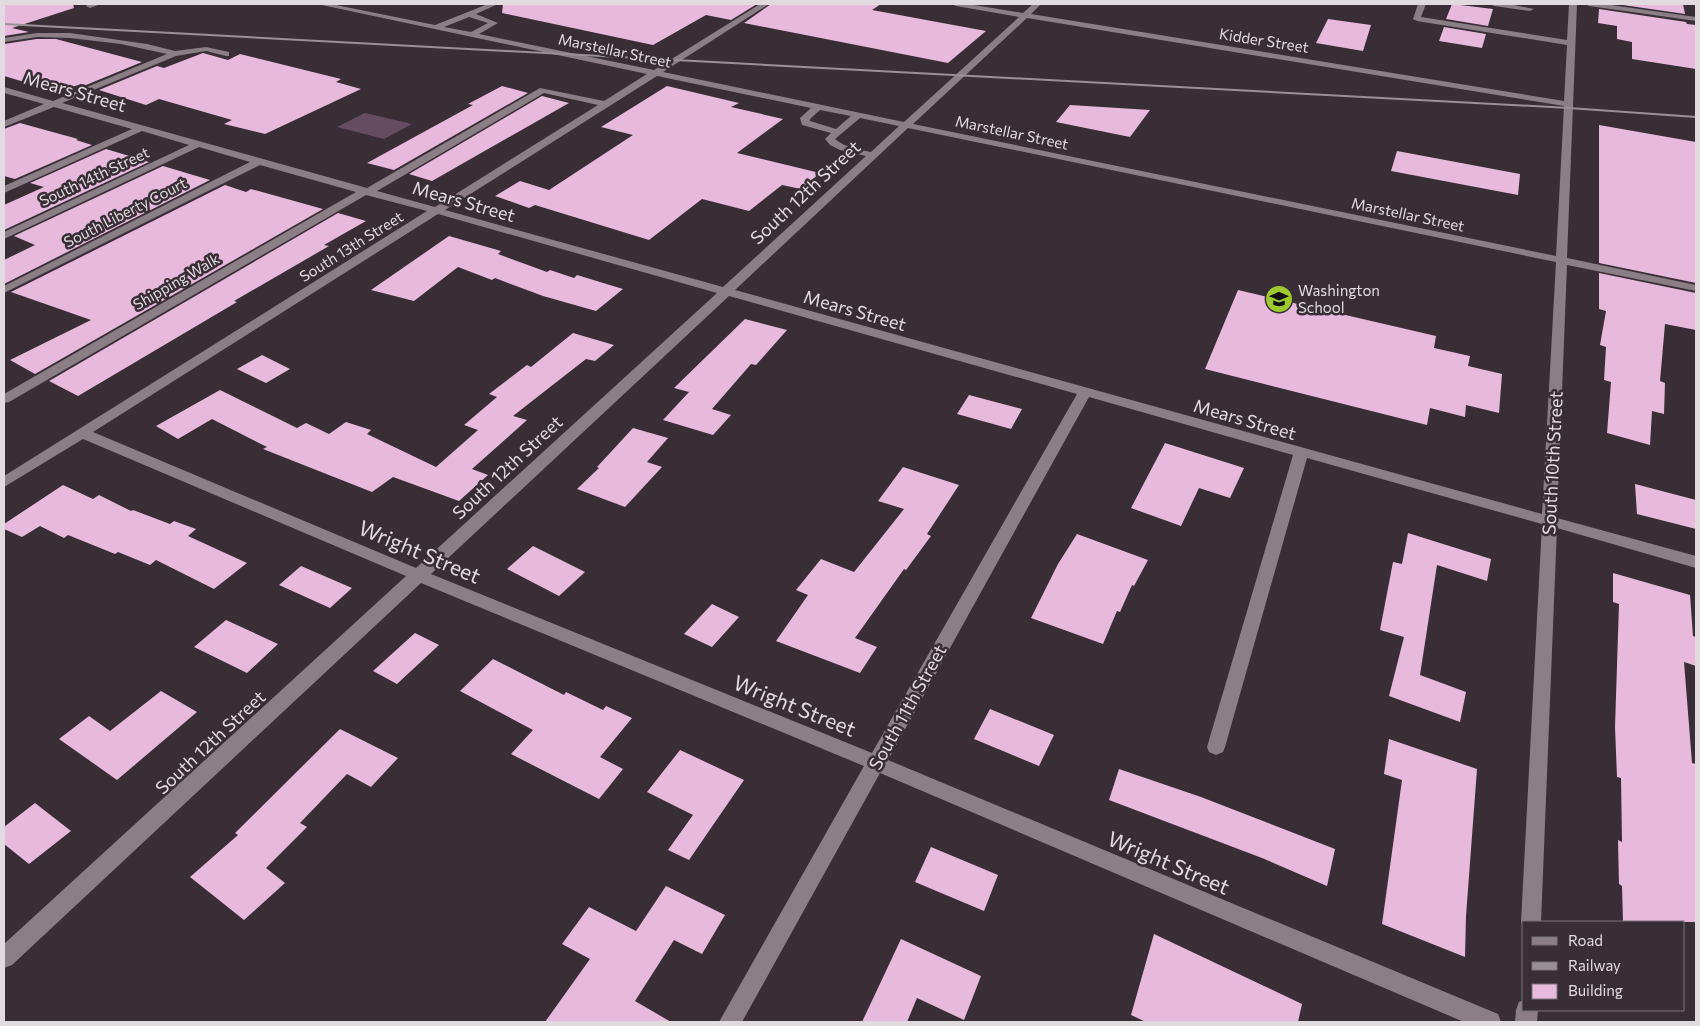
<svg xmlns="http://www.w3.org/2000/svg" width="1700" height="1026" font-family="Commissioner,sans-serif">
<rect width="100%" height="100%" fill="#392e36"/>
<!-- green -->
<path fill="#664c60" d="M365 113 412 124 384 139 337 127Z"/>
<!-- building -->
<path fill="#e7b9dc" d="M4 4H73L74 8 12 28 29 32 4 36Z
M503 4H757L731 20 706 15 653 45 502 13Z
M771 4H881L872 10 986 31 948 63 744 23Z
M1452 4 1493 9 1488 26 1446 19Z
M1616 4H1683L1685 14Z
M1599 9 1686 22 1687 24 1696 25V69L1632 59V42L1617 39V26L1598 23Z
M1328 19 1371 25 1363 51 1316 43Z
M1444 27 1486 34 1482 48 1439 41Z
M37 39H56L142 62 86 85 81 84 58 92 4 76V44Z
M203 53 228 60 240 54 341 79 336 82 361 89 265 134 224 124 232 120 159 99 146 105 99 90 157 66 164 68Z
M502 86 528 93 394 170 367 163 473 105 468 104Z
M667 86 739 103 731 107 783 119 737 153 820 173 801 189 782 185 749 211 702 199 649 240 535 205 529 208 495 196 520 181 549 190 633 135 601 127Z
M542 96 569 103 432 181 409 174Z
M1070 105 1150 110 1130 137 1056 122Z
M20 123 78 139 76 140 92 145 15 179 4 176V129Z
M1599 125 1696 142V283L1599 263Z
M106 149 149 162 4 230V205L44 187 30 183Z
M1397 151 1520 174 1518 195 1391 171Z
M163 166 210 180 4 284V260L35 245 14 236Z
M225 185 246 192 251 189 323 209 35 374 10 360 91 320 11 292Z
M338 213 366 221 324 245 329 246 234 301 237 302 78 396 49 381Z
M449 236 501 251 498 254 547 272 550 270 574 278 577 275 623 289 596 311 543 296 495 278 492 280 458 267 414 301 371 290Z
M1599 273 1696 293V330L1665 324 1660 381 1665 383 1664 414 1652 411 1650 445 1607 433 1611 382 1604 380 1606 347 1600 345 1606 311 1599 309Z
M1238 290 1436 336 1434 348 1470 356 1468 366 1502 374 1499 413 1466 405 1465 417 1430 408 1427 425 1205 369Z
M745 319 787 330 756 365 751 364 712 409 731 415 713 435 663 420 689 392 674 388Z
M573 333 614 345 595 361 586 359 513 416 527 420 472 469 488 475 459 501 393 477 372 492 263 449 267 447 212 419 178 439 156 426 220 390 297 428 306 423 329 434 346 422 371 430 367 434 436 467 478 430 464 425 497 397 489 394 527 365 531 367Z
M262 355 290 369 266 383 237 369Z
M969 395 1022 409 1011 429 957 414Z
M633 428 668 438 647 462 662 467 625 507 577 489 599 468 597 467Z
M1165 443 1244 468 1230 498 1199 488 1181 526 1131 508Z
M903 467 959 485 927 534 931 536 906 570 904 569 855 638 877 647 860 673 776 641 808 595 796 590 821 559 854 572 904 509 878 501Z
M1635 484 1696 500V529L1637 514Z
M63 485 93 499 99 495 131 511 133 510 170 524 174 521 196 529 188 536 247 563 214 589 156 560 150 565 118 552 115 554 68 535 64 538 40 526 22 537 4 529V524Z
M1408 533 1491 559 1487 581 1437 565 1420 675 1466 692 1460 722 1389 696 1404 637 1380 630 1393 562 1402 564Z
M1077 534 1148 560 1134 586 1132 585 1120 612 1117 611 1103 644 1031 618 1058 564Z
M533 546 585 572 559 596 507 569Z
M301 566 352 588 330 608 279 585Z
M1613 573 1690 595 1693 636 1696 637V666L1684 662 1692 763 1696 764V922H1623L1622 886 1619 884 1618 840 1622 842 1621 778 1617 777 1615 727 1619 604 1613 602Z
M712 604 739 617 712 647 684 634Z
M226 620 278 644 247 673 194 647Z
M415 633 439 645 397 684 373 671Z
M493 659 564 695 566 692 603 710 606 706 632 718 600 757 623 769 599 799 511 754 533 730 460 691Z
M161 691 197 712 117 780 59 739 89 716 110 731Z
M990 709 1054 735 1039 766 974 739Z
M340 729 398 758 371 787 347 774 300 823 307 827 266 868 285 883 244 920 190 877 238 835 235 833Z
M1389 739 1477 769 1466 916 1465 957 1382 924 1402 780 1384 774Z
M680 750 744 780 689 860 668 850 693 815 647 792Z
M1119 769 1201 797 1335 849 1327 886 1262 858 1109 800Z
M35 803 71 831 29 864 4 844V827Z
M931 847 998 875 984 911 915 882Z
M666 886 725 915 702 954 674 940 635 1001 671 1022H545L590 959 562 944 589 907 636 931Z
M1154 934 1302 1004 1298 1022H1146L1131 1015Z
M901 939 981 976 964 1020 917 998 907 1022H862Z"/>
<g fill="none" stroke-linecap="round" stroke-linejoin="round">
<!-- minor -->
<path fill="#8b7e87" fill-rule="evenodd" d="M87 4H101L90 8 86 6Z
M317 4H331L435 25 488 4H498L476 14 498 23 479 34 654 70 760 4H769L663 72 904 122 1019 17 956 6 952 4H968L1023 13 1033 4H1041L1031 14 1564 101 1567 45 1417 21 1413 19 1418 4H1426L1421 17 1567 40 1569 4H1577L1567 258 1696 285V291L1567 265 1557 518 1696 556V568L1557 528 1541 922H1524V929L1521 922 1542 524 1307 458 1225 747 1223 752 1216 755 1209 752 1207 747 1293 455 1089 397 888 760 1498 1014 1501 1022H1464L880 773 742 1022H719L864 766 421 583 12 965 4 968V944L406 576 83 439 4 487V476L427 211 366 195 9 402 4 403V394L356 192 260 165 4 293V286L250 162 199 147 4 239V232L189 145 142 131 4 193V186L132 129 54 107 4 127V121L44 104 4 93V87L53 101 167 54 121 44 70 38 37 37 4 42V38L37 33H70L147 44 175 51 206 47 229 52V56H226L206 51 176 56 62 103 367 188 540 88 604 101 647 74ZM469 17 488 23 471 32 444 27ZM1027 18 1564 106 1556 256 913 124ZM657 76 811 108 800 118 802 125 831 133 825 139 830 145 840 150 866 156 723 287 445 210ZM544 93 598 105 435 207 377 191ZM820 110 851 116 836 129 810 121V119ZM860 118 899 126 871 152C858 149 846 148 835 139ZM908 128 1556 262 1542 514 735 290ZM438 214 717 293 416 568 93 432ZM729 296 1077 394 872 753 431 574Z
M1490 4H1509L1534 9 1530 11 1494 6Z
M1585 4H1604L1696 17V21L1589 6Z
M1524 1000V1010H1538L1537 1022H1515L1516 1010 1519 1002Z"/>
<!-- rail -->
<path stroke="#999196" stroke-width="2" d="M4 24 1569 108 1696 117"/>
</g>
<!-- icons -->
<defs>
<g id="school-disc" transform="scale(1.4375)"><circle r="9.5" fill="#9eca2f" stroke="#392e36"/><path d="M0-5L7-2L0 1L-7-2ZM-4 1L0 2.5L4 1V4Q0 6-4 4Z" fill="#111"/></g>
</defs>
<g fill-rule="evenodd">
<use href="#school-disc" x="1279" y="299"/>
</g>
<g text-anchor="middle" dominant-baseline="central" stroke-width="5" stroke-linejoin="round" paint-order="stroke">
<!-- far-street labels -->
<g font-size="15" fill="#e1dbdf" stroke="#392e36">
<text transform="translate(1264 40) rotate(9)">Kidder Street</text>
<text transform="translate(615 50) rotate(12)">Marstellar Street</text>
<text transform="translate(1012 132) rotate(12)">Marstellar Street</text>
<text transform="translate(94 176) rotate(-25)">South 14th Street</text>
<text transform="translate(125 212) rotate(-27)">South Liberty Court</text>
<text transform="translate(1408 214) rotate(12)">Marstellar Street</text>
<text transform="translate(351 246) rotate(-32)">South 13th Street</text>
<text transform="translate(176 281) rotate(-30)">Shipping Walk</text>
</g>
<!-- far-poi labels -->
<g font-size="15" fill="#e1dbdf" stroke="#392e36" text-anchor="start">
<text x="1298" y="290">Washington<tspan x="1298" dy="17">School</tspan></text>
</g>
<!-- street labels -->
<g font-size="18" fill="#e1dbdf" stroke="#392e36">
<text transform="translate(75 91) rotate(16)">Mears Street</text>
<text transform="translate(805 192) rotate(-43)">South 12th Street</text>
<text transform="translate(464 201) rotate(16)">Mears Street</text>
<text transform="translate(855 310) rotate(16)">Mears Street</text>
<text transform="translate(1245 419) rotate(16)">Mears Street</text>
<text transform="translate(1552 463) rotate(-87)">South 10th Street</text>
<text transform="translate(507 467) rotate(-43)">South 12th Street</text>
<text transform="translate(907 707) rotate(-61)">South 11th Street</text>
<text transform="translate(210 742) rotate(-43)">South 12th Street</text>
</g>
<!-- near-street labels -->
<g font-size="21" fill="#e1dbdf" stroke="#392e36">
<text transform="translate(420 551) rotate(23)">Wright Street</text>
<text transform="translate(795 705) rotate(22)">Wright Street</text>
<text transform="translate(1169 862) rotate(23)">Wright Street</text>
</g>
</g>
<!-- border -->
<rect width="1700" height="1026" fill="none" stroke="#e1dbdf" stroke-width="10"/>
<!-- legend -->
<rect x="1522" y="921" width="162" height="90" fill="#392e36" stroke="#7c737a"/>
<rect x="1532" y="937" width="25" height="8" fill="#8b7e87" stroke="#7c737a"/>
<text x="1568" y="946" font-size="15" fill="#e1dbdf">Road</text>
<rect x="1532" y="962" width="25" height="8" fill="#999196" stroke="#7c737a"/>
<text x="1568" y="971" font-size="15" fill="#e1dbdf">Railway</text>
<rect x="1532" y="984" width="25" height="15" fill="#e7b9dc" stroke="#7c737a"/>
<text x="1568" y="996" font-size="15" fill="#e1dbdf">Building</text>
</svg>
